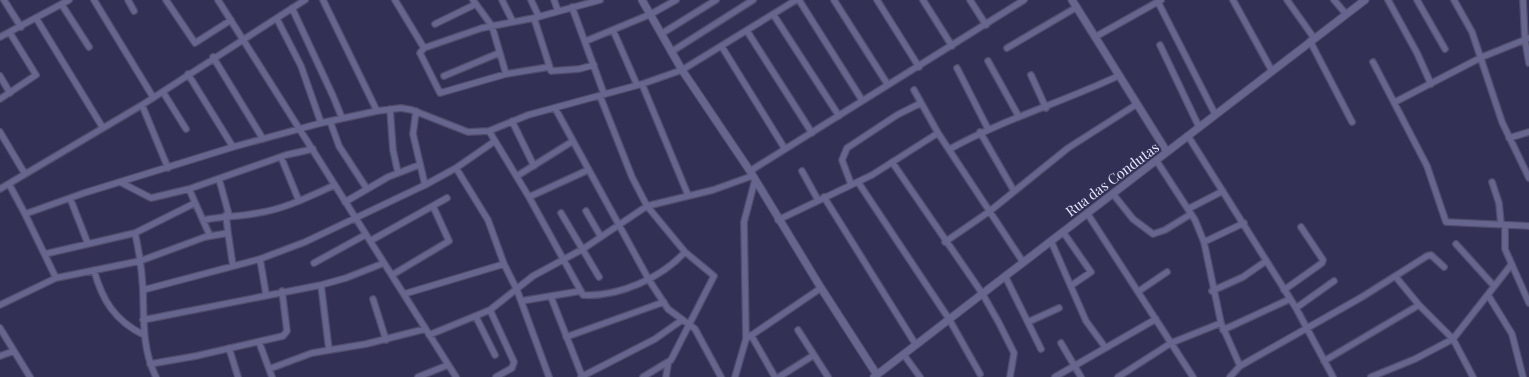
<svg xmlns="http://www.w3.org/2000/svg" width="1529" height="377" font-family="'Playfair Display',serif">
<rect width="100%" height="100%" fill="#333056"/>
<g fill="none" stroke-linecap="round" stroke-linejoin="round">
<!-- minor casing -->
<g stroke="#504d6d" stroke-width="8">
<path id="minor" d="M4 0 21 27
M94 0 153 97
M128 0 134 11
M166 0 195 43 231 20
M218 0 456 377
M323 0 377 111
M395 0 424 48
M473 0 492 26 506 74
M502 0 513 22
M531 0 539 17
M554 0 558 11
M799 0 862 100
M834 0 888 85
M877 0 919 67
M923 0 952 46
M970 0 986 25
M1233 0 1272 71
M1287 0 1314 38
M1334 0 1346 14
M1388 0 1417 53 1431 84
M1417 0 1445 49
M1454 0 1472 32 1502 122 1529 178
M1523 0 1525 40 1529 63
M1158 2 1215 114
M62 5 89 47
M572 7 604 94
M292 8 333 96 342 118
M773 14 839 116
M36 18 103 128
M534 18 551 71 579 69 594 65
M277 19 301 66 321 123
M435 24 476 4
M613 30 637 85
M747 31 812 133
M661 34 716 0
M0 37 69 0
M1095 37 1161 0
M586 41 651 14 676 0
M1310 41 1352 122
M1160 45 1199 127
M722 47 785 149
M1007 48 1077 7
M671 52 753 0
M213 57 263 139
M988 61 1019 117
M1373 62 1427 166 1446 222 1529 226
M549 67 506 74 440 93 420 53 424 48 482 28 534 18 600 0
M957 68 988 129
M188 74 233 147
M1031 75 1046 108
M0 76 10 93
M444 76 499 53
M642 84 688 195
M914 90 938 133 1023 262
M163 92 186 129
M600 96 632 177 647 206 685 252 714 276 671 360 643 377
M0 99 36 75 10 33
M1395 102 1482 57 1529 38
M142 105 168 168
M555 108 649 280 668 309 695 329 721 377
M390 109 393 150 398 173
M416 111 413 134 425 185
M330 121 339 146 367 189
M512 121 534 166
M489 131 529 197 583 295C619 297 661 278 685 252
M0 132 25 174
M980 132 1014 191
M1188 136 1296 308 1333 377
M1509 138 1529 132
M950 149C1004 119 1063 102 1118 76
M281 157 299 201
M1156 160 1195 220 1204 242 1221 323 1240 366
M892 162 982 293 999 323 1014 353 1010 377
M456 168 488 220 504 264
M750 171 1024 0
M802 171 818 200
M517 176 573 141
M219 179 229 215
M120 182 151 198 189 189
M858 182 949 319 980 374
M1492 182 1499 203 1501 224
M9 184 25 214 84 193 233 147 321 123 377 111 401 108 412 110 468 132 489 131 528 115 642 84 682 70 796 0
M851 184 842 160 847 148 897 115 921 103
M0 189 142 105 305 0
M1113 194 1133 219 1153 234 1165 230 1191 214
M529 197 588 170
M824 197 916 345
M70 198 88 244
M345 202 388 177 419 165
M1188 209 1223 191
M586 211 601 237
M561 213 599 277
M1087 213 1193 377
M25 214 56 278
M226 215 228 233
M204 220C222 216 240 217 258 213 285 209 310 196 335 185
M778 220 872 175 938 133
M1505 225V249L1529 303
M1063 232 1091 272 1072 285
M135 233C139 251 142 271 143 290 144 320 142 349 156 377
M210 236 189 189 286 155 313 149
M370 241 447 198
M1051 241 1086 321 1105 347
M945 242 990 211 1068 148 1137 104
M1204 242 1244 223
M1456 244 1494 286
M45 254 135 233 195 203
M260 259 266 294
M314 263 365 235
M94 270C102 300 115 321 144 335
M392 275 449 241 433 206
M1005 276 1041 349
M1395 276 1419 305 1453 339 1473 377
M321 285 329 350
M143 290 260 259 305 242 425 185 456 168 495 141
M1284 290 1322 263 1323 260 1301 227
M1139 291 1167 272
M1212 291 1243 277 1266 261
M404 294 504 264 517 290 549 377
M1488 295 1512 334 1523 377
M551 297 582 376
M373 299 386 340
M521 301 581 291
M0 305 56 278 140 261 205 237 228 233 233 266
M1296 308 1334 281
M490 310 514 362 512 368 496 377
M476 317 495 355
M143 320 321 285 346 278 384 263
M1028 322 1059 308
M0 328 30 377
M798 330 828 377
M1223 330 1290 299
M429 335 490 310 533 276 583 249 647 206 713 190 752 176
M751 335 775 377
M566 337 664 302
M746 339 821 288
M259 342 272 377
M1061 343 1081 377
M229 348 238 377
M904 355 920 377
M0 356 14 351
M1324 361 1419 305
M150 364 196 356 283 336 287 331 282 291
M269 369 312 353 366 344 425 329
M418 377 448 365
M581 377 655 339 682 320
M666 377 668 364
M735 377 746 339 744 222 755 180
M779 377 814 355
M1055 377 1156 319
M1118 377 1171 343 1221 323
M1230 377 1240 366 1362 297 1427 256 1431 255 1444 267
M1371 377 1415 359 1453 339 1511 265"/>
</g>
<!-- tertiary casing -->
<g stroke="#504d6d" stroke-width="9">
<path id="tertiary" d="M642 0 682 70 750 171 821 288 877 375
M1072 0 1167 152
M874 377 1365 0"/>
</g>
<!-- minor -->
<use href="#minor" stroke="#66658e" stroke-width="5.5"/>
<!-- tertiary -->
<use href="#tertiary" stroke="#66658e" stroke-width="7"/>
</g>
<g text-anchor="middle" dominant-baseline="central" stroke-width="4" stroke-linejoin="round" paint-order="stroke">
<!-- street labels -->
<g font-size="14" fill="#e6e6fe" stroke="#333056">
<text transform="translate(1112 179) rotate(-37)">Rua das Condutas</text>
</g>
</g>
</svg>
